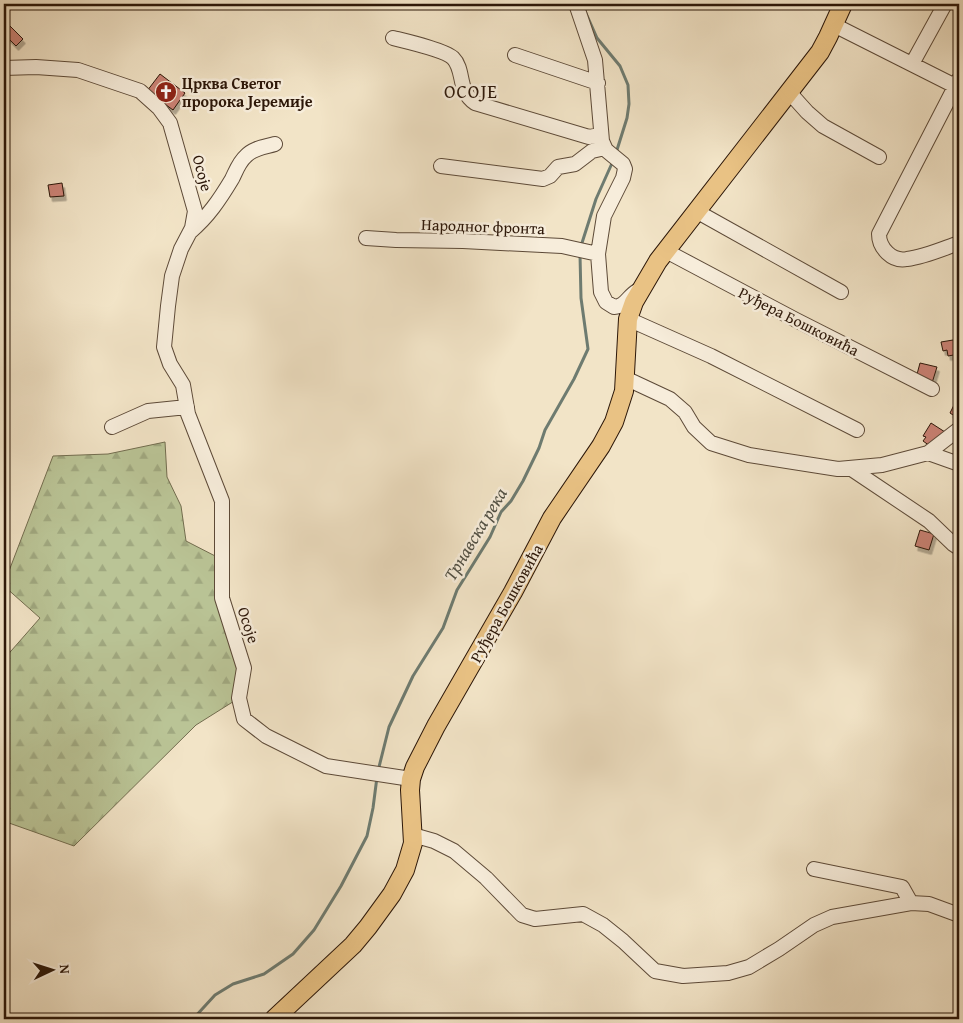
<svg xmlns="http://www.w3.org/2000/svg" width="963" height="1023" font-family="'Gentium Book Plus',serif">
<defs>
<pattern id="forest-firs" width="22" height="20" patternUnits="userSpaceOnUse" patternTransform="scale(1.25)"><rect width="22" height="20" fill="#bac496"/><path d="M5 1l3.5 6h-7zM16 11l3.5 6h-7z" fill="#a0a880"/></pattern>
<filter id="shadow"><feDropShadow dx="2.5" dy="4.5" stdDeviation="0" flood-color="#0004"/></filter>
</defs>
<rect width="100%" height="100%" fill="#f2e4c7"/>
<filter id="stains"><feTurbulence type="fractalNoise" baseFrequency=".004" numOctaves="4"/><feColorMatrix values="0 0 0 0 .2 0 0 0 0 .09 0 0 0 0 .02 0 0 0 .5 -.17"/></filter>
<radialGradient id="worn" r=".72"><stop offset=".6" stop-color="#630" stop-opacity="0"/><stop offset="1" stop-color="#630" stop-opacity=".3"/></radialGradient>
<!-- forest -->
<path fill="url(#forest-firs)" stroke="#726d4f" d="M165 442 167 477 181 506 186 541 221 559 237 641 239 698 196 725 74 846 9 823 4 800V659L40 618 4 586V584L53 456 108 454Z"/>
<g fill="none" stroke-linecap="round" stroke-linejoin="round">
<!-- stream -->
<path stroke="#6e7b70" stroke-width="3" d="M585 11 597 38 620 66 628 85 629 104 627 118 616 153
M581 246 596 199 613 161
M378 771 389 727 413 676 443 628 457 590 490 537 501 512 511 501 523 481 539 448 545 430 574 379 588 349 581 298 580 255
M193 1019 215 995 233 984 264 974 293 954 314 930 341 886 367 836 373 808 377 777"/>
</g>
<!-- building -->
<path fill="#cb8274" stroke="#2b1608" filter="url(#shadow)" d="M6 22 23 39 16 46 4 34V24Z
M160 74 185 93 173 110 147 91Z
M62 183 64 196 50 197 48 185Z
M959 339V354L948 356 947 350 943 351 941 342Z
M920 363 937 367 932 383 916 378Z
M956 401 959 403V419L950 413Z
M931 423 945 432 930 446 923 441 926 437 923 436Z
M920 530 934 534 929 550 915 546Z"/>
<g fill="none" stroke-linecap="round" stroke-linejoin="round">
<!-- minor casing -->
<g stroke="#5d4a38" stroke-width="16">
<path id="minor" d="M576 4 595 60 602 141 606 150 623 164 625 169 623 178 604 216 598 254 601 292 606 302 614 307C626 306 628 296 637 291
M834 25 959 88
M393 38C405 41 445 50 453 58 465 70 457 91 475 103L589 137 600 135
M515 55 598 83
M912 64 945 4
M4 68 36 67 78 70 140 91 159 108 170 123 195 211 192 228 181 249 172 276 168 306 164 347 170 364 183 385 188 414 222 501V598L244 668 239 698 244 719 266 736 326 766 411 779
M959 79 879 234C879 248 892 262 907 259 924 257 942 249 959 243
M789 92 807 112 823 126 879 157
M441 166 543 179 550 176 558 167 575 164 592 151 605 148
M696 211 841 292
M190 232C208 217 220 199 232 179 236 171 239 162 246 156 253 148 265 147 275 144
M366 238 396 240 463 241 562 246 598 254
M666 251 796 320 932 389
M628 319 711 356 857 430
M625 378 670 399 685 412 694 427 711 443 749 455 838 469 882 465 928 453 959 429
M112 427 148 411 187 407
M928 453 959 464
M850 468 929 521 953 544 959 548
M413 835 434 841 454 851 486 878 522 915 535 919 583 914 603 925 623 941 655 971 683 976 728 973 749 967 779 949 814 925 832 917 911 903 929 904 959 915
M814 869 902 887 911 903"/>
</g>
<!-- major casing -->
<g stroke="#2b1608" stroke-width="20">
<path id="major" d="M274 1019 353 945 368 927 392 894 405 870 413 843 410 790 411 779 415 767 436 726 513 592 552 518 601 446 614 422 624 391 628 319 634 302 658 261 820 52 828 37 843 4"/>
</g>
<!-- minor -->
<use href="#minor" stroke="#f7eddb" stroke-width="14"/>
<!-- major -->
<use href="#major" stroke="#e9c284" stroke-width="18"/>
</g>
<!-- icons -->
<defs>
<g id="church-disc" transform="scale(1.125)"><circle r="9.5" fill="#8f2418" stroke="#f7eddb"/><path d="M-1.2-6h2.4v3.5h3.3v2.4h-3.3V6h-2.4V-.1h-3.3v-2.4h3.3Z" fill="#fff"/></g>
</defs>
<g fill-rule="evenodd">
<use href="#church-disc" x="166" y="92"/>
</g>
<g text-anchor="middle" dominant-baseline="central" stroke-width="5" stroke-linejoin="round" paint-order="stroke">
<!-- poi labels -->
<g font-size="16" font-weight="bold" fill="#2b1608" stroke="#f7eddb" text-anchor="start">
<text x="182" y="83">Црква Светог<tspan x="182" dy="18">пророка Јеремије</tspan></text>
</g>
<!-- street labels -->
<g font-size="16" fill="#2b1608" stroke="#f7eddb">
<text transform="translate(203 173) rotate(75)">Осоје</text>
<text transform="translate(483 226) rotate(2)">Народног фронта</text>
<text transform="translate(799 321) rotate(27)">Руђера Бошковића</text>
<text transform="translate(506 603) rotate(-61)">Руђера Бошковића</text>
<text transform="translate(249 625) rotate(72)">Осоје</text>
</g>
<!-- water labels -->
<g font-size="18" font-style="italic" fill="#525145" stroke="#f7eddb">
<text transform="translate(475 534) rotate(-59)">Трнавска река</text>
</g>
<!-- quarter labels -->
<g font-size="19" letter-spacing="1" fill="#2b1608" stroke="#f7eddb">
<text x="471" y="91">ОСОЈЕ</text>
</g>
</g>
<!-- margin -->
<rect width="963" height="1023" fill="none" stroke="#f2e4c7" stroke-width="20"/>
<rect x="5" y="5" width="953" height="1013" fill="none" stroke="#2b1608" stroke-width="2.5"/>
<rect x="10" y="10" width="943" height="1003" fill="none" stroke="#2b1608"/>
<!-- north arrow -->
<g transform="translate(52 970) rotate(86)" stroke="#f7eddb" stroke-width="4" paint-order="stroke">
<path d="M0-4L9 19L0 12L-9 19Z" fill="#2b1608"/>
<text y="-8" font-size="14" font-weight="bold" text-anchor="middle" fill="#2b1608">N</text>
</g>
<rect width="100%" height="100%" filter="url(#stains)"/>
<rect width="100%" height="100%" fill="url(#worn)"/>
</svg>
